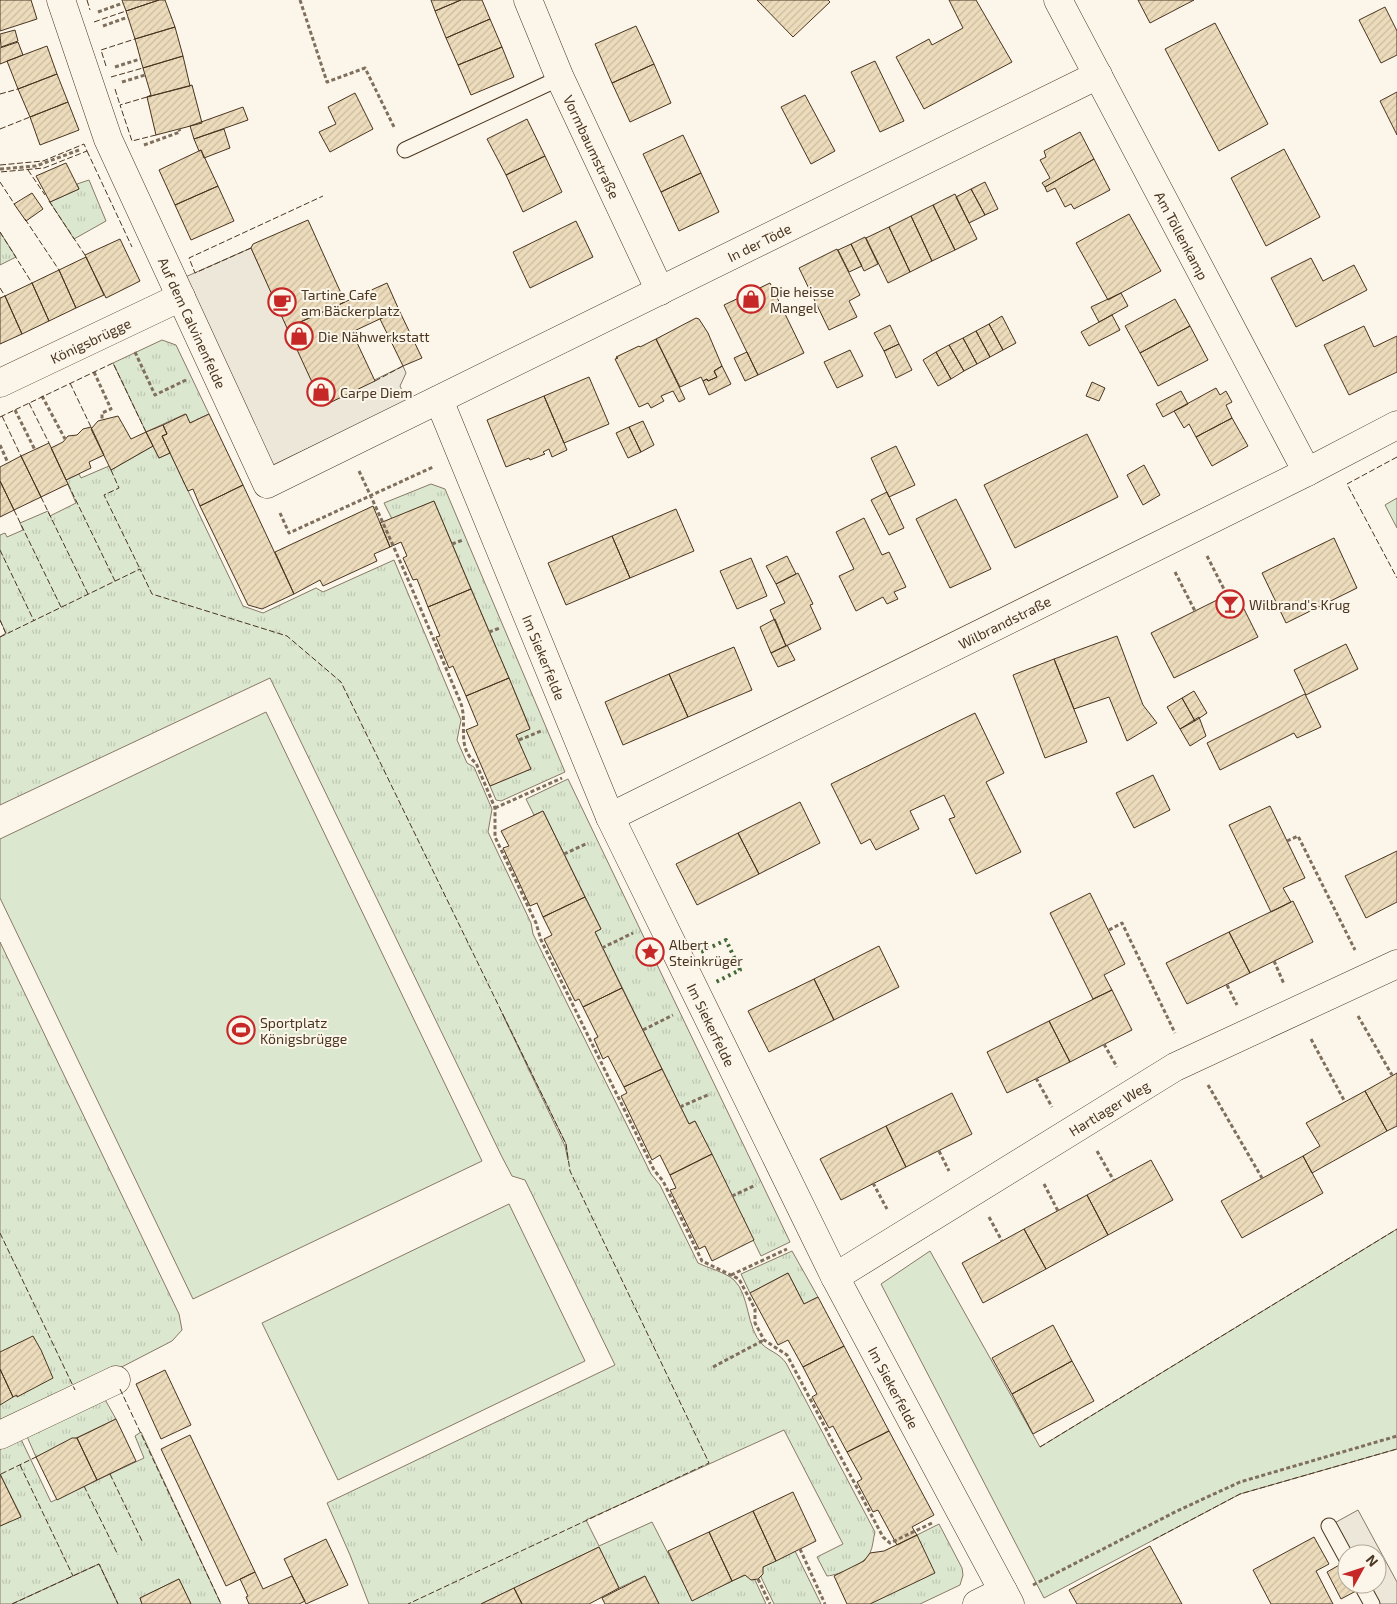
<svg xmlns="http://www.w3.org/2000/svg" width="1397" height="1604" font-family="'Exo 2',sans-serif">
<defs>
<pattern id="grass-tufts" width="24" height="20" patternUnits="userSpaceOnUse" patternTransform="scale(1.25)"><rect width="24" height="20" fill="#dce7d0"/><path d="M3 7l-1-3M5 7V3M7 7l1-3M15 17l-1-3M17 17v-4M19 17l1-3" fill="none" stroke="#bec7b2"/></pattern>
<pattern id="building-hatch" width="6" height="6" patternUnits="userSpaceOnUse" patternTransform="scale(1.25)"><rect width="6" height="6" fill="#ecdcbc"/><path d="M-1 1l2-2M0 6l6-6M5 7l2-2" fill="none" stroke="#ccbda1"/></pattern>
</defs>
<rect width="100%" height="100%" fill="#fbf6e9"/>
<!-- grass -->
<path fill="url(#grass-tufts)" stroke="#887966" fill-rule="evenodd" d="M89 180 106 221 74 239 50 202 79 189 77 184Z
M0 232 16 257 0 265Z
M162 340 176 345 209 414 190 423 185 414 146 432 113 363Z
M153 446 159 458 170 453 243 606 263 613 316 588 323 592 394 560 461 720 457 740 467 763 474 767 492 809 488 832 531 923 533 934 651 1174 660 1185 698 1263C708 1268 725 1272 734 1280 750 1295 746 1328 762 1344 770 1352 778 1352 786 1363L875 1532C873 1539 873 1547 870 1553 865 1564 839 1575 827 1576L817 1557 843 1544 784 1430 586 1520 599 1546 652 1522 692 1600 745 1575 755 1580 766 1604H659L645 1576 619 1588 599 1547 481 1604H369L350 1555 327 1503 615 1365 525 1180 512 1176 501 1155 270 678 0 805V637L6 633 0 620V535L5 533 7 537 23 530 20 523 48 511 50 516 76 503 66 480 79 474 81 478 109 466 111 470ZM502 1013 566 1144 568 1160 565 1146Z
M431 484 445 489 565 772 501 801 496 800 490 786 530 769 516 735 530 728 434 501 392 519 384 503Z
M568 779 790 1242 761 1256 695 1121 689 1124 595 932 601 929 543 811 534 815 526 799Z
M0 942 179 1314 182 1330 172 1341 112 1372 0 1426Z
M792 1251 818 1297 804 1304 788 1273 750 1293 741 1274Z
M103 1396 116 1419 36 1457 25 1432Z
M141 1432 221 1604H191L179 1579 140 1598 142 1604H118L99 1564 12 1604H0V1526L21 1516 0 1474V1444L19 1435 51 1502 144 1458 135 1436Z
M939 1524 962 1568 963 1575 960 1585 920 1604H870L917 1535Z
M795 1551 821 1604H774L761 1577 763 1567Z"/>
<!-- green -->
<path fill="#dce7d0" stroke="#887966" d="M1397 498V528L1385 505Z
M266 712 482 1161 193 1299 0 898V839Z
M509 1204 585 1361 338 1480 262 1323Z
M1397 1229V1449L1240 1494 1044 1598 881 1284 930 1251 1040 1447Z
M99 1564 118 1604H12Z"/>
<!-- parking -->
<path fill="#ede7d9" stroke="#887966" d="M251 248 323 405 403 366 406 373 400 386 407 401 271 466 183 278Z
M1358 1510 1397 1582V1604H1372L1361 1584H1377V1554H1347L1329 1526Z"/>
<!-- building -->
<path fill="url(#building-hatch)" stroke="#4a3520" d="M0 0H31L37 19 0 31Z
M122 0H159L126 11Z
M159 0H165L175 27 135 39 126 11Z
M431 0H461L435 11Z
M461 0H482L490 19 446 38 435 11Z
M757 0H828L830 2 793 37Z
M949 0H976L1012 62 924 109 896 57 929 39 932 45 963 28Z
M1138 0H1194L1150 23Z
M1385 7 1397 31V55L1381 63 1359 20Z
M490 19 502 47 458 65 446 38Z
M1215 23 1268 124 1219 151 1165 49Z
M636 26 654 64 612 83 595 44Z
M175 27 183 56 143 68 135 39Z
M15 30 18 41 1 47 0 34Z
M18 42 23 55 0 64V48Z
M47 46 57 74 18 89 7 61Z
M502 47 514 77 471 95 458 65Z
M183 56 190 86 147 97 151 95 143 68Z
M875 61 904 121 880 132 851 72Z
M654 64 671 103 630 122 612 83Z
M57 74 68 102 30 117 18 89Z
M192 85 202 123 156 135 147 97Z
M1397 92V135L1380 101Z
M355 93 373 129 330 152 319 132 336 124 328 107Z
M805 95 835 151 811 164 781 107Z
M68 102 79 130 40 145 30 117Z
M243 107 248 120 194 139 190 126Z
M527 119 545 156 506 175 487 139Z
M224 129 230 148 204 158 201 150 199 151 194 139Z
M1080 132 1094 159 1045 187 1042 183 1050 178 1040 160 1046 157 1044 151Z
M683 135 701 173 661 192 643 154Z
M1284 149 1320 217 1266 246 1231 178Z
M201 150 218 186 175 205 159 170Z
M545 156 562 192 523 212 506 175Z
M1094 159 1110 190 1074 209 1071 204 1065 207 1055 188 1047 192 1045 187Z
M66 163 79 189 50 202 36 176Z
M701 173 719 212 679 231 661 192Z
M985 182 998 209 985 215 971 189Z
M218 186 234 221 191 240 175 205Z
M971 189 985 215 969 223 956 197Z
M32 193 43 209 26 221 14 204Z
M955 194 977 239 955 250 933 205Z
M933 205 955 250 932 261 911 216Z
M1129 214 1161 271 1108 300 1076 243Z
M911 216 932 261 910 272 889 227Z
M308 220 345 302 287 328 251 248 253 244Z
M576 221 593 257 530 288 513 252Z
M889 227 910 272 888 283 866 238Z
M865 237 878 264 864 271 851 244Z
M120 239 140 281 106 298 85 255Z
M851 244 862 266 849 272 838 250Z
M837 249 860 295 849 301 857 317 829 330 799 268Z
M86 257 104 295 76 308 59 270Z
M1311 258 1323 281 1354 265 1367 290 1296 327 1271 278Z
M59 270 76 308 49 321 32 283Z
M32 283 49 321 22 334 5 296Z
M387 283 399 310 352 332 375 381 323 406 287 328Z
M770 283 804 353 758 375 724 305Z
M1121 293 1128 306 1099 322 1091 307Z
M5 296 22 334 0 344V298Z
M1175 299 1190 326 1140 353 1125 326Z
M399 310 422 358 403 366 380 319Z
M1112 315 1120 330 1089 346 1081 332Z
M1002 316 1016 343 1003 350 989 324Z
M696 318 699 319 708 333 722 366 714 371 717 377 708 381 707 379 703 381 701 377 680 387 656 339Z
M989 324 1003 350 990 357 976 331Z
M890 325 899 344 884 351 874 333Z
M1190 326 1208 360 1158 386 1140 353Z
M1364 326 1374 347 1397 336V372L1349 395 1324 345Z
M976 331 990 357 977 364 963 338Z
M963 338 977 364 964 371 949 345Z
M656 339 685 399 679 402 673 391 661 396 664 401 651 408 648 403 639 407 615 359 618 358 616 357 639 346 640 347Z
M899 344 912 370 896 378 884 351Z
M949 345 964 371 951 379 936 352Z
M850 350 863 376 837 388 824 362Z
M747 352 758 375 745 381 734 358Z
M936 352 951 379 938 386 923 360Z
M722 366 731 384 709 395 703 381 707 379 708 381 717 377 714 371Z
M589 377 609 424 564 443 544 396Z
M1092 382 1105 388 1099 401 1086 396Z
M1216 388 1220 395 1226 391 1232 402 1226 405 1232 418 1196 437 1189 424 1184 428 1174 411Z
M1181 391 1188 404 1163 417 1156 404Z
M544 396 567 450 552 457 549 449 543 452 545 454 530 460 529 458 506 467 487 420Z
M186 414 190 423 209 414 243 485 200 506 193 489 188 491 162 436 167 434 163 425Z
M118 416 131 439 146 432 153 446 111 470 91 429 98 421Z
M1232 418 1248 446 1212 466 1196 437Z
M643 421 654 445 641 452 629 427Z
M163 425 167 434 162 436 170 453 159 458 146 432Z
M91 427 104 455 89 462 91 468 66 480 51 448 63 442 68 436 77 435 83 429Z
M629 427 641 452 628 458 616 433Z
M1087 434 1118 497 1015 548 984 485Z
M49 443 68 484 41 497 21 456Z
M896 446 915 485 889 497 871 458Z
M21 456 41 497 14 510 0 481V467Z
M1144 465 1160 495 1143 505 1127 475Z
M0 481 14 510 0 517Z
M243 485 294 594 262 609 248 605 200 506Z
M887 492 904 528 889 535 871 500Z
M956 499 991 569 950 588 916 519Z
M434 501 471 589 428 607 417 579 413 580 403 558 407 556 401 542 390 547 380 523Z
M373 506 390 547 374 554 377 561 323 586 320 580 294 594 275 552Z
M676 509 694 551 630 578 612 536Z
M864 518 882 555 889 552 906 587 894 592 898 599 887 604 883 597 856 611 839 576 854 569 836 532Z
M612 536 630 578 566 605 548 563Z
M1334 538 1357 588 1286 623 1262 573Z
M787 556 796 574 776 584 766 566Z
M751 558 767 596 737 609 720 571Z
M798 573 813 604 810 605 821 629 786 646 770 610 785 603 776 584Z
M471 589 509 678 466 696 453 666 449 668 436 637 440 636 428 607Z
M1235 591 1258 637 1174 678 1151 633Z
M775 619 786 646 771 653 760 627Z
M1117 636 1143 705 1157 723 1127 741 1109 697 1074 709 1054 659Z
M1346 644 1358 669 1306 695 1294 670Z
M787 645 795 660 778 667 771 653Z
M734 647 752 690 688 717 669 674Z
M1054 659 1087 742 1045 758 1013 675Z
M669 674 688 717 623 745 605 702Z
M509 678 530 729 516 735 531 769 490 786 466 730 478 725 466 696Z
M1194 691 1207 713 1195 721 1182 698Z
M1305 694 1321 727 1297 738 1294 733 1220 770 1207 743Z
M1182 698 1195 721 1180 729 1167 707Z
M975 713 1004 773 986 782 1021 852 976 874 949 819 955 817 944 795 910 811 919 829 876 850 870 839 861 844 831 784Z
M1199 717 1206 736 1190 746 1180 729Z
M1153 775 1170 810 1134 828 1116 793Z
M800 802 820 843 759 874 738 833Z
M1270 806 1305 878 1283 888 1291 902 1271 912 1229 825Z
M543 811 585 897 543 917 537 903 530 906 503 848 509 846 501 831Z
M738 833 759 874 697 905 676 864Z
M1397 851V902L1366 918 1345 876Z
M1090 893 1125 964 1104 975 1112 990 1093 999 1050 913Z
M585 897 601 929 595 932 622 988 583 1007 579 999 575 1001 544 939 552 935 543 917Z
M1293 901 1313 942 1250 973 1229 932Z
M1229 932 1250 973 1187 1004 1166 963Z
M879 946 899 987 834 1020 814 979Z
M814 979 834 1020 769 1052 748 1011Z
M622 988 662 1069 624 1087 608 1056 603 1059 594 1039 598 1037 583 1007Z
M1112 990 1132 1030 1070 1062 1049 1021Z
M1049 1021 1070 1062 1007 1093 987 1052Z
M662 1069 689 1124 695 1121 712 1154 670 1175 660 1155 652 1160 621 1096 627 1093 624 1087Z
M1397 1073V1126L1387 1131 1365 1091Z
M1365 1091 1387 1131 1312 1173 1303 1156 1320 1146 1306 1123Z
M952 1093 972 1134 906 1167 886 1126Z
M886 1126 906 1167 841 1200 820 1159Z
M712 1154 754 1240 712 1261 705 1246 699 1249 670 1190 676 1188 670 1175Z
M1303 1156 1323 1193 1242 1238 1221 1201Z
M1151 1160 1173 1200 1108 1235 1087 1195Z
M1087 1195 1108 1235 1046 1269 1024 1229Z
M1024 1229 1046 1269 983 1303 962 1263Z
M788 1273 804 1304 818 1297 844 1346 803 1367 788 1340 778 1345 750 1293Z
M1053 1325 1072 1361 1012 1394 992 1358Z
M33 1336 41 1350 53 1378 17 1397V1395L13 1397 0 1369V1352Z
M844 1346 889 1431 847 1452 833 1426 829 1428 812 1397 817 1394 803 1367Z
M1072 1361 1094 1401 1033 1434 1012 1394Z
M0 1369 13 1397 0 1405Z
M165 1370 191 1425 161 1439 136 1384Z
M116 1419 136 1461 97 1480 77 1438Z
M889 1431 934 1515 912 1527 917 1535 897 1545 878 1510 873 1512 857 1482 862 1479 847 1452Z
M190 1435 255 1572 226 1586 161 1449Z
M72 1438H77L97 1480 57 1500 36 1457Z
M0 1474 21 1517 0 1526Z
M793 1492 816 1541 776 1561 753 1511Z
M753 1511 776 1561 763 1567V1574L758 1579 751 1580 745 1575 732 1581 709 1532Z
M709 1532 732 1581 692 1601 668 1551Z
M917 1535 935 1573 870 1604H847L834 1576 864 1561 870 1553 884 1551Z
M1314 1537 1329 1564 1316 1571 1333 1604H1271L1253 1570Z
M326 1539 348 1585 306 1604 284 1559Z
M1150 1546 1182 1604H1077L1069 1590Z
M599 1547 619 1588 589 1604H522L514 1588Z
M1341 1564 1347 1575V1584H1352L1356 1591 1341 1599 1327 1572Z
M255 1572 263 1589 292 1576 305 1601 299 1604H249L246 1597 248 1596 240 1579Z
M645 1576 659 1604H605L602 1598Z
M179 1579 191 1604H142L140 1598Z
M514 1588 522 1604H481Z"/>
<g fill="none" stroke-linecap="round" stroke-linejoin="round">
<!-- lane casing -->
<g stroke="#4a3520" stroke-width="17">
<path id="lane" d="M405 150 560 78
M1329 1526 1347 1559
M1361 1584 1372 1604"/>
</g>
<!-- street casing -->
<g stroke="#4a3520" stroke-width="29">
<g id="street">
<path id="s1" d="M61 0 108 139 267 484 1098 75"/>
<path id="s2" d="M528 0 560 78 660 291"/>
<path id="s3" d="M1058 0 1307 472"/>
<path id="s4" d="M0 383 181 297"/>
<path id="s5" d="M439 400 610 817 835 1277 1010 1604"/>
<path id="s6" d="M610 817 1307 472 1397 425"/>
<path id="s7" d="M835 1277 1175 1067 1397 964"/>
<path d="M0 1435 116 1380"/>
<path d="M977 1604 1003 1591"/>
</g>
</g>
<!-- path -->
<path stroke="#7f6f5c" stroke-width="3" stroke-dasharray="4 2.5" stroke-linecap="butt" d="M300 0 327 82 365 68 395 129
M98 12 123 3
M103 26 128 17
M115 67 140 59
M122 82 145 75
M144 145 180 132 179 129
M0 169 36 166 79 150
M135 352 155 395 186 380
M94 372 111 409 102 413V421
M42 396 65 439
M15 410 35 450
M0 445 8 463
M359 471C395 547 427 624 460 701 469 723 455 747 476 763L495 808V837L536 923 541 940 654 1170 663 1181 702 1261 739 1279 755 1309V1323L764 1340 787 1355 883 1537 890 1543 932 1523
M280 513 289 533 433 467
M452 544 463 540
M1207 556 1227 595
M1175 572 1195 611
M489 632 500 628
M519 740 541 731
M495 808 562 778
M1287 841 1298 836 1355 950
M564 854 588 843
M1109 930 1122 923 1175 1033
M602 948 633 933
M1274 961 1284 984
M1227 985 1237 1005
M1358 1016 1392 1075
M643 1030 673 1015
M1311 1039 1345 1102
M1104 1044 1117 1067
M1036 1078 1052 1107
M1208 1085 1262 1178
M680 1107 710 1094
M939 1151 949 1171
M1097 1151 1114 1181
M873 1183 887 1209
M1044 1184 1058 1211
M732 1196 756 1185
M989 1217 1002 1241
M731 1275 787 1249
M713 1367 764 1340
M800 1549 825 1604
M758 1579 770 1604
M1033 1585 1177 1511 1240 1482 1397 1436"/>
<!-- lane -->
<use href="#lane" stroke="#fbf6e9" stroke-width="15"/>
<!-- street -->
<use href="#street" stroke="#fbf6e9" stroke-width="28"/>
<!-- hedge -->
<path stroke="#436837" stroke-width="4" stroke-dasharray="2.5 4" stroke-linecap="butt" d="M701 952 726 940 740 970 716 982"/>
<!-- fence -->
<path stroke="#4a3520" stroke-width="1" stroke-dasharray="6 2.5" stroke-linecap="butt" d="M87 0 90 10
M94 22 126 11
M106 66 101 50 135 39
M111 77 143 68
M115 89 120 105
M0 94 18 89
M147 97 120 105 132 141 156 135
M0 129 30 117
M87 151 132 247
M0 165 43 161 84 144 87 151 44 168 0 172
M28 170 45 195
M0 182 15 205
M49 201 85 255
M25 219 59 270
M0 232 32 283
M251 248 195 273 189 258 323 196
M0 288 5 296
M375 381 403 366
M70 383 91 427
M29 403 49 443
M2 416 21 456
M0 417 113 363 146 432
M1397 457 1347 484 1397 578
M111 470 119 488 104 495 140 569
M68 484 115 581
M41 497 88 594
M14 510 61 607
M0 550 34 621
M0 620 6 634
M0 637 140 569 152 594 287 636 341 682 566 1144 570 1171 709 1463 408 1604
M0 1233 75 1390
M120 1389 221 1604
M1040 1447 1397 1229
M20 1465 73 1576
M1 1474 36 1457
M110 1474 143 1543
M84 1486 118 1555
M1153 1540 1240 1494 1397 1449
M12 1604 99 1564 118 1604"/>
</g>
<!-- icons -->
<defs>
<g id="shop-ring" transform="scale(1.4375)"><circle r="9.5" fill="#fbf6e9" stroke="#c62828" stroke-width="1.5"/><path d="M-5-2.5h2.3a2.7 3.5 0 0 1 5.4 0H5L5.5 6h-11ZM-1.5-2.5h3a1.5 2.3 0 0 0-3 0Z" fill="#c62828"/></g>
<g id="cafe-ring" transform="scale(1.4375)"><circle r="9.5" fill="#fbf6e9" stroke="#c62828" stroke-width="1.5"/><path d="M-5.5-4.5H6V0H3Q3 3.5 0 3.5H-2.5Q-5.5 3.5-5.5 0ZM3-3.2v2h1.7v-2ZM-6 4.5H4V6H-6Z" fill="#c62828"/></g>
<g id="bar-ring" transform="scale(1.4375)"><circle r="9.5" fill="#fbf6e9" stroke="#c62828" stroke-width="1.5"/><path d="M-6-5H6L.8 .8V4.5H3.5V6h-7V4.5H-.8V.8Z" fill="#c62828"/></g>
<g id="sight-ring" transform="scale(1.4375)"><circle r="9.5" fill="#fbf6e9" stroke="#c62828" stroke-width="1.5"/><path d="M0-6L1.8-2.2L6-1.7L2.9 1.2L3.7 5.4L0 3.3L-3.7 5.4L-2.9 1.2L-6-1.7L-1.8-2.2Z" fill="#c62828"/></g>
<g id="stadium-ring" transform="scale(1.4375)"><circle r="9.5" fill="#fbf6e9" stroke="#c62828" stroke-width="1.5"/><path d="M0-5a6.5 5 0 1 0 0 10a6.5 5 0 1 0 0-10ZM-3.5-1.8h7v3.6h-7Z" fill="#c62828"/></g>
</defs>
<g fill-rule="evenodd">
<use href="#shop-ring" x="751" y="299"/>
<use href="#cafe-ring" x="282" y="302"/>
<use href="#shop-ring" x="299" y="336"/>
<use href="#shop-ring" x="321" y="392"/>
<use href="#bar-ring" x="1230" y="604"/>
<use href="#sight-ring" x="650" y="952"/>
<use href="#stadium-ring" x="241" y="1030"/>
</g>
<g text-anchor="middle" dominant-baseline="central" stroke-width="4" stroke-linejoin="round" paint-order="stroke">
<!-- street labels -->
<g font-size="14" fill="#4a3520" stroke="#fbf6e9">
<text stroke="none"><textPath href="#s2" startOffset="160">Vormbaumstraße</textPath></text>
<text stroke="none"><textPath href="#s3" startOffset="266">Am Töllenkamp</textPath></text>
<text stroke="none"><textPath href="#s1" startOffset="1075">In der Töde</textPath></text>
<text stroke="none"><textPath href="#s1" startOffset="349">Auf dem Calvinenfelde</textPath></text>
<text stroke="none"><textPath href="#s4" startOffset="100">Königsbrügge</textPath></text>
<text stroke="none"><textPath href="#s6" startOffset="440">Wilbrandstraße</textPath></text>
<text stroke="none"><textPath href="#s5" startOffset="278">Im Siekerfelde</textPath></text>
<text stroke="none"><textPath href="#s5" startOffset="682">Im Siekerfelde</textPath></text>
<text stroke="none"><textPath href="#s7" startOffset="322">Hartlager Weg</textPath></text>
<text stroke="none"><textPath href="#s5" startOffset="1088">Im Siekerfelde</textPath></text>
</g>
<!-- poi labels -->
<g font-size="14" fill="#4a3520" stroke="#fbf6e9" text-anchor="start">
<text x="770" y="291">Die heisse<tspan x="770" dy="16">Mangel</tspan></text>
<text x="301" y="294">Tartine Cafe<tspan x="301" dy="16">am Bäckerplatz</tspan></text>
<text x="318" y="336">Die Nähwerkstatt</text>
<text x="340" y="392">Carpe Diem</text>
<text x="1249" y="604">Wilbrand's Krug</text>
<text x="669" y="944">Albert<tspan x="669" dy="16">Steinkrüger</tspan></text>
<text x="260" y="1022">Sportplatz<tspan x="260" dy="16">Königsbrügge</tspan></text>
</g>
</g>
<!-- north arrow -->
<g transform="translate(1362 1569) rotate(50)"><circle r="24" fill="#fbf6e9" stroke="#b4a999"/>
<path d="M0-4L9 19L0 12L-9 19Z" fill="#c62828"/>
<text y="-8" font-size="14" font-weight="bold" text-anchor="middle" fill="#4a3520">N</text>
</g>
</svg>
